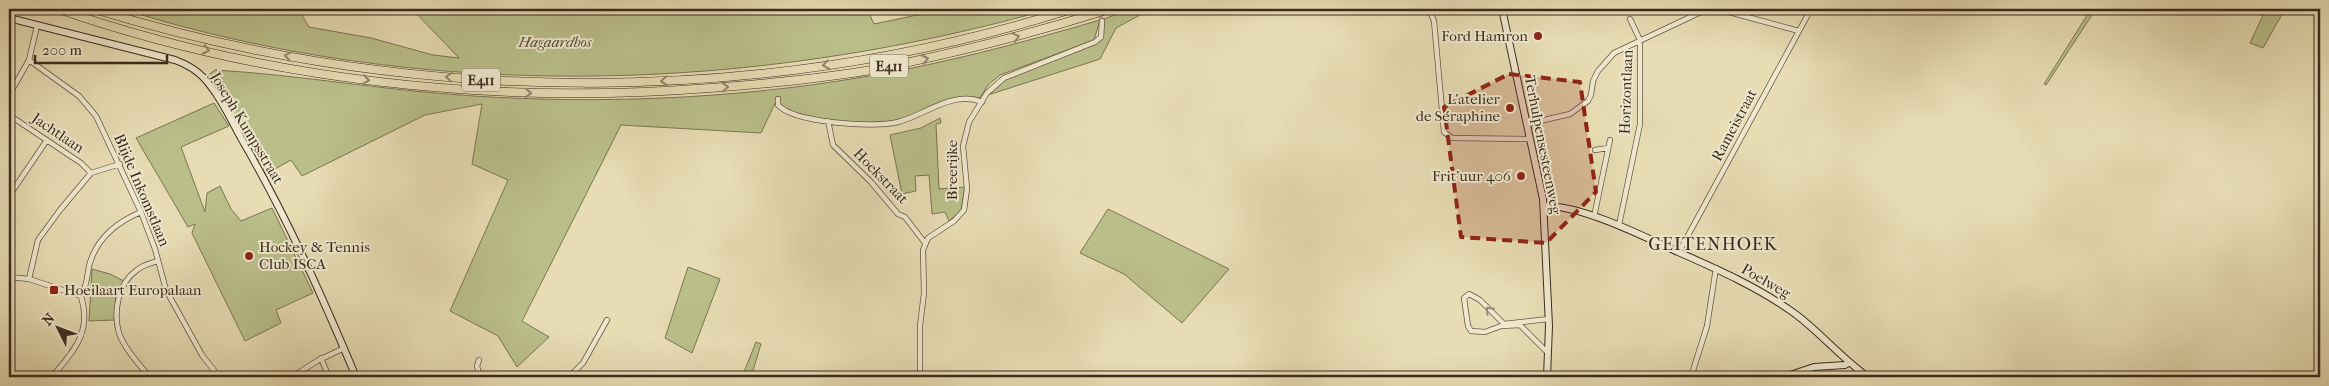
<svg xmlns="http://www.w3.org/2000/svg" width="2329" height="386" font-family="'IM FELL French Canon',serif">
<rect width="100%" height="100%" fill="#e7dcb4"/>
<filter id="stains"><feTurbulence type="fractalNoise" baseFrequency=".004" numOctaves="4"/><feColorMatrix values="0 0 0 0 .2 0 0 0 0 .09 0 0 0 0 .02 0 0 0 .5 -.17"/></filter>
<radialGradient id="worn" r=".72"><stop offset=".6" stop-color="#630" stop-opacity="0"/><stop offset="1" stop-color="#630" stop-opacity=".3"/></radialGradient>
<!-- green -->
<path fill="#babf8a" stroke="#7b7554" d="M122 9H298L309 27 371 38 433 55 459 58 412 9H867L874 24 946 9H1050C750 94 421 103 122 9Z
M1131 9H1151L1116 28 1100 59 988 95 999 83 1011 76 1101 39 1104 19Z
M2091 9H2096L2046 85 2044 84Z
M2266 9H2285L2263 48 2250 43Z
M1100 20 1094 40 1000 75 988 85 980 98C946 92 923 116 891 122 868 127 810 119 788 110 783 108 781 103 776 101L761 133 621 125 522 321 549 337 517 367 498 336 450 311 508 180 472 164 482 104 425 115 302 176 291 160 266 174 206 77 215 70C302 75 387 91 474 96 598 104 728 99 851 79 935 66 1018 44 1100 20Z
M214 103 229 126 181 147 205 212 207 193 220 186 231 209 241 221 272 208 313 293 276 310 281 323 245 341 192 233 195 224 188 227 136 138Z
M940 118 941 123 936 124 939 189 965 187 961 211 949 221 945 212 932 214 929 175 915 176 916 191 902 194 890 135 921 128Z
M1108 209 1229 269 1182 323 1124 274 1080 253Z
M688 267 720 279 692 353 665 338Z
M92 269 110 274 124 281 116 299 115 320 89 321Z
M756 342 761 344 751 377H742Z"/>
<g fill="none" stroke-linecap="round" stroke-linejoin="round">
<!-- street-tunnel -->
<path stroke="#c5b996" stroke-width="4.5" stroke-dasharray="4.5 2" stroke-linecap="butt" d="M1098 9 1102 21"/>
<!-- street casing -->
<g stroke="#675744" stroke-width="6">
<path id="street" d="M1429 9 1434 21 1444 132 1452 138 1530 139
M1718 9 1799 31
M29 60 79 96 96 116 141 212 155 249 166 290 202 355 219 377
M9 95 29 60 37 26
M778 99V105C794 123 875 128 898 122 925 115 953 90 982 102
M9 115 81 163 91 173
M828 121 833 145 871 182 898 214 905 217 925 243
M1527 124 1570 114 1588 101 1591 95 1593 81 1598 71 1614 53 1703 11 1714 9
M1595 150 1608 148
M9 196 47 140
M1594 217 1610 140
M1619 225 1640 124V40L1630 19
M1679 252 1811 9
M9 277 29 279 81 296
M29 279 38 240 60 210 91 173 120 164
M1548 353 1520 325 1501 326 1485 332 1471 331 1468 326 1464 298 1469 294 1480 300 1504 324 1549 319
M321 358 329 377
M479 360 477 366 480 377
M52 377C74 350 92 333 81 296 87 286 87 277 89 266 96 239 117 222 141 212
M150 377C139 365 124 348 119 333 113 312 118 283 137 270 143 265 151 263 158 261
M292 377 317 361 344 348
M569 377 583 363 607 320
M920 377V326L924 293 923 250 928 238 954 221 964 210 967 189 963 146 969 122 987 93 1004 78 1095 42 1101 37 1102 21
M1691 377 1707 326 1716 268"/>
</g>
<!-- secondary casing -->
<g stroke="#3c2b1e" stroke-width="8">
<path id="secondary" d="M1502 9 1543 199 1549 326 1547 377
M9 18 175 60C186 64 195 69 203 77 219 94 230 118 241 138 286 215 322 296 356 377
M1544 206C1579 205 1637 233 1669 248 1712 267 1755 285 1794 313 1820 332 1841 358 1868 377
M1784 377 1814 367 1845 365 1848 363"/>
</g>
<!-- highway casing -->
<g stroke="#3c2b1e" stroke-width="9">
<path id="highway" d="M58 9C266 81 492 105 710 88 764 84 818 79 871 70 952 54 1031 34 1110 9
M94 9C409 106 758 109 1072 9"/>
</g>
<!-- street -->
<use href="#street" stroke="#efe8ce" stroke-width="4.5"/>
<!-- secondary -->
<use href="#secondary" stroke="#efe8ce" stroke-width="6"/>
<!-- highway -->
<use href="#highway" stroke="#e7dcb4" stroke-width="8"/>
</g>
<!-- one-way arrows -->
<defs><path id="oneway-chevron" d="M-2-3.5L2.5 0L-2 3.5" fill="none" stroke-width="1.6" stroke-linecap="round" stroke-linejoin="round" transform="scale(1.25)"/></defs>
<g stroke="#928469">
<use href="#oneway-chevron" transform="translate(1016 37) rotate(-15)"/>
<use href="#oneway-chevron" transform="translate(206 50) rotate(13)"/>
<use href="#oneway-chevron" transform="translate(288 56) rotate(-169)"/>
<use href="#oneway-chevron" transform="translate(925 59) rotate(-12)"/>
<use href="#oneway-chevron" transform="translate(826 65) rotate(171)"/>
<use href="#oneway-chevron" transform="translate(449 77) rotate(-175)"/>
<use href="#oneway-chevron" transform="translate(366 80) rotate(8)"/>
<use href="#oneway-chevron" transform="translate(664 81) rotate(176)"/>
<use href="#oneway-chevron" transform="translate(725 87) rotate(-4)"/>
<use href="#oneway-chevron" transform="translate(528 93) rotate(2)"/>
</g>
<use stroke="#968a76" href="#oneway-chevron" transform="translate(1489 310) rotate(-133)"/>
<!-- marked area -->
<path fill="#8f2418" fill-opacity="0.2" stroke="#8f2418" stroke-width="4" stroke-dasharray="10 6" stroke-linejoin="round" d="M1509 74 1580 82 1596 192 1546 243 1461 237 1444 107Z"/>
<!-- markers -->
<g fill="#8f2418" stroke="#efe8ce" stroke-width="2">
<circle cx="1538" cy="36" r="5"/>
<circle cx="1510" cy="108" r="5"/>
<circle cx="1521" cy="176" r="5"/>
<circle cx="249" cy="256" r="5"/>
<rect x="49" y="285" width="10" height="10" rx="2.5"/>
</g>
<g text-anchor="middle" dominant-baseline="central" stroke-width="4" stroke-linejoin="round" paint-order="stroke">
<!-- shield labels -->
<g fill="#efe8ce" stroke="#726453" stroke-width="1">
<rect x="870" y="54.5" width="38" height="23" rx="4"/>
<rect x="462" y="68.5" width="38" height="23" rx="4"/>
</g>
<g font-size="14" font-weight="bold" fill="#3c2b1e">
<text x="889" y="66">E411</text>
<text x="481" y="80">E411</text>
</g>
<!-- poi labels -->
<g font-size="15" fill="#3c2b1e" stroke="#efe8ce" text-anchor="end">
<text x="1528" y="36">Ford Hamron</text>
<text x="1500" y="99">L'atelier<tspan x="1500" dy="17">de Séraphine</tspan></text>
<text x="1511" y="176">Frit'uur 406</text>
<text x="259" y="247" text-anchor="start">Hockey &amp; Tennis<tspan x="259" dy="17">Club ISCA</tspan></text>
<text x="64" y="290" text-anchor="start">Hoeilaart Europalaan</text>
</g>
<!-- park labels -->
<g font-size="15" font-style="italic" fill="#554934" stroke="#efe8ce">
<text x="555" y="42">Hagaardbos</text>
</g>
<!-- street labels -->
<g font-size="15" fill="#3c2b1e" stroke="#efe8ce">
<text transform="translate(1626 92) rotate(-88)">Horizontlaan</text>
<text transform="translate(1734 125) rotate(-62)">Rameistraat</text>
<text transform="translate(247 128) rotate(59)">Joseph Kumpsstraat</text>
<text transform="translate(58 133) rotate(34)">Jachtlaan</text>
<text transform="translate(1543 145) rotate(79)">Terhulpensesteenweg</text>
<text transform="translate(952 170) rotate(-90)">Breerijke</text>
<text transform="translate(881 176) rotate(46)">Hoekstraat</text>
<text transform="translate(142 190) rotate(67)">Blijde Inkomstlaan</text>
<text transform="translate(1766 281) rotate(30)">Poelweg</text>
</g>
<!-- quarter labels -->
<g font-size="18" letter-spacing="1" fill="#3c2b1e" stroke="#efe8ce">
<text x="1713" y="244">GEITENHOEK</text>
</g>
</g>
<!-- margin -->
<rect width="2329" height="386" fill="none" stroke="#e7dcb4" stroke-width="30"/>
<rect x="10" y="10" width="2309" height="366" fill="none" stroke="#3c2b1e" stroke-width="2.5"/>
<rect x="15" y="15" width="2299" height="356" fill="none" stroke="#3c2b1e"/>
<!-- north arrow -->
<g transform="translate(58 328) rotate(312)" stroke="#efe8ce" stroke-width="4" paint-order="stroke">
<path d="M0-4L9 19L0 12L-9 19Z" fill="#3c2b1e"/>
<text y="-8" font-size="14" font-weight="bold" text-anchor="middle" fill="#3c2b1e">N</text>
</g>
<!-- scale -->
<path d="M35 55v8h132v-8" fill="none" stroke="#3c2b1e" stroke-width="2.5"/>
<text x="42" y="55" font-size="15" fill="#3c2b1e" stroke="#efe8ce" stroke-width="4" paint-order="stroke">200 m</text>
<rect width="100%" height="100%" filter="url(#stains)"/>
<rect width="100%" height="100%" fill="url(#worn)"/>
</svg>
